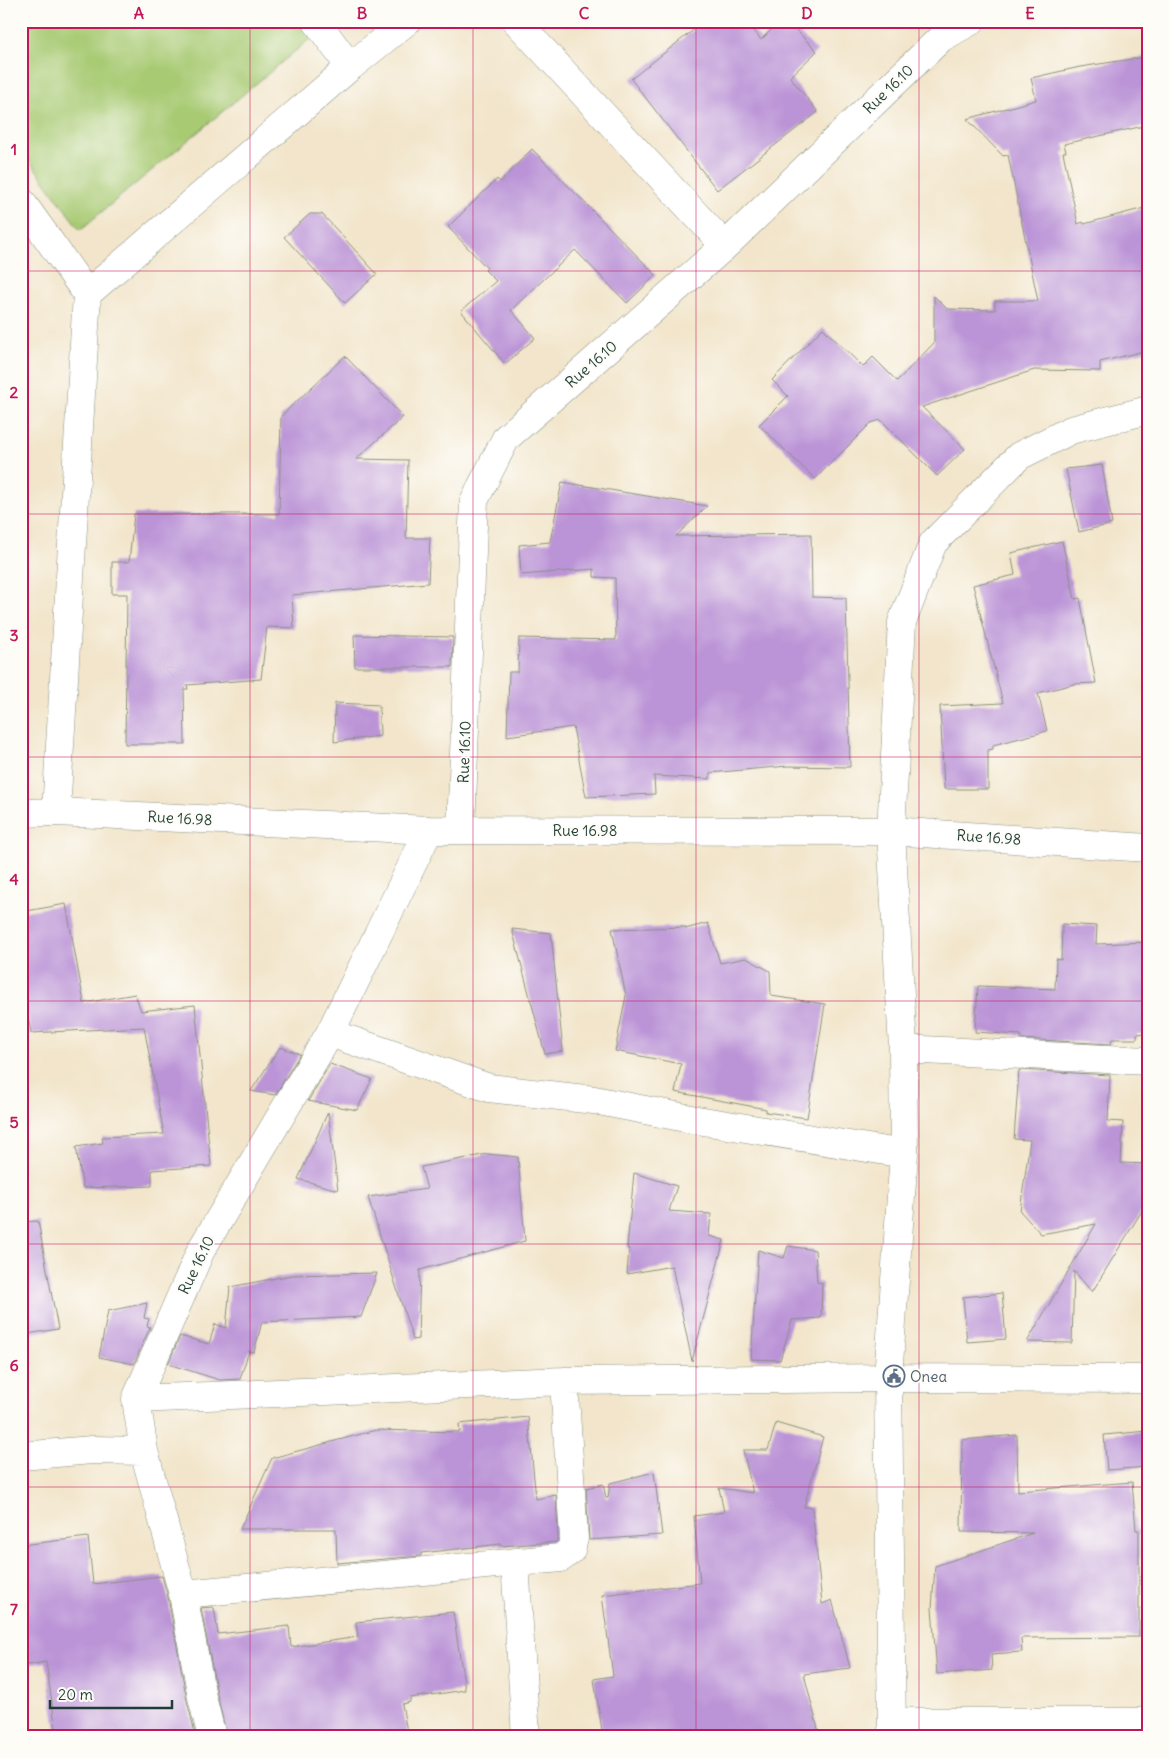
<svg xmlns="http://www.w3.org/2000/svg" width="1169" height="1758" font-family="Delius,sans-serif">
<rect width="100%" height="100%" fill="#fdfcf7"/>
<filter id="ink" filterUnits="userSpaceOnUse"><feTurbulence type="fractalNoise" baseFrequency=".02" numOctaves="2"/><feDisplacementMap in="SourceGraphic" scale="10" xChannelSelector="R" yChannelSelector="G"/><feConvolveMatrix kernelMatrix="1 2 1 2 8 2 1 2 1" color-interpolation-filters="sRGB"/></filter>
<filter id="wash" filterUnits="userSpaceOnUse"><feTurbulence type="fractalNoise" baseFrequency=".0096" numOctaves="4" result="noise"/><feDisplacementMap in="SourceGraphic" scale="20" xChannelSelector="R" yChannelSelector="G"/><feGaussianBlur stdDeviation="1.12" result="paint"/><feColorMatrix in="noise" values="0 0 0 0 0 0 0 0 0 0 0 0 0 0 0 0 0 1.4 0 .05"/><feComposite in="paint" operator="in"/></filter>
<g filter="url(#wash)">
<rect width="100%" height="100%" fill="#f2e5cb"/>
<!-- green -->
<path fill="#a8ca73" stroke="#648454" d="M21 21H326L328 24 80 230 21 149Z"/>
<g id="blocks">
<!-- building -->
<path fill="#bb94d7" d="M705 21H747L761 40 780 21H787L817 51 790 77 818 112 717 190 631 79Z
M1145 57 1148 75V125L1064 144 1066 152H1063L1078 224 1083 222 1084 224 1148 207V350L1100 362V371L1034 370 922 407 965 449 937 476 881 420 871 423 815 479 759 425 788 396 772 380 823 328 863 367 873 357 897 381 934 343V296L947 309 995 310V301H1038L1008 155 1003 156 967 119 1036 100 1031 78 1080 67Z
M532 149 656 275 627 303 575 250 511 310 535 338 505 364 461 311 496 281 485 270 487 268 448 227 497 179 500 182Z
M310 214H322L377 274 345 303 284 237Z
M345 356 403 417 356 459 408 460 406 538H430L428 583 292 595 294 628 267 627 261 679 187 685 188 689H184L185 744H125L127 594H112V562H129L134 514H279L281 416Z
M1102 465 1112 524 1079 532 1066 469Z
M562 482 707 506 676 536 811 534 812 597 846 598 850 767 788 766 710 773V779L654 776 655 794 586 797 573 727 507 736 509 672H518L519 638 616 640 615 578 594 577V569L521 575 519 545 550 542Z
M1062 541 1075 599 1080 598 1096 683 1074 684 1038 693 1047 731 993 745V749L988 750V789H944L940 706 1003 703 973 585 1015 575 1011 553Z
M354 635 453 637 452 667H355Z
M335 703 379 705 380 736 334 742Z
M66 904 84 1003 135 994 141 1011 195 1005 211 1166 152 1170V1186L83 1188 76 1147 103 1143 102 1137 164 1134 144 1027 31 1033 28 1016 21 1017V912Z
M708 923 720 963 746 958 770 971 771 996 825 1004 807 1118 766 1112V1109L675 1092 681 1064 615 1051 626 996 612 929 685 927V929Z
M1062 924 1097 926 1096 944 1148 942V1033L1137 1034V1039H1112L1111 1044 1021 1039V1035L975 1032 978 986 1055 989 1056 959 1061 960Z
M512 929 551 933 563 1051 545 1054Z
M280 1047 300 1054 275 1095 251 1091Z
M330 1064 372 1079 357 1110 308 1101Z
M1019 1070 1110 1075 1108 1121 1123 1122 1121 1163 1148 1164V1201L1092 1292 1074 1271 1072 1343 1027 1342 1096 1224 1041 1234 1020 1211 1030 1140 1014 1139Z
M328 1112 338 1190 298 1179Z
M487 1154 518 1157 525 1241 420 1270 418 1339 413 1340 368 1197 427 1189 421 1167Z
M634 1173 677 1186 669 1211 711 1214 709 1236 724 1240 692 1361 672 1266 627 1274 629 1249 627 1248Z
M38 1221 58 1329 21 1335V1222Z
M788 1246 815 1250 817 1282 822 1283 821 1318 792 1320 780 1360 751 1359 758 1250 784 1258Z
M377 1273 361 1317 262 1322 254 1352 249 1351 240 1379 220 1380 168 1364 180 1336 209 1344 215 1324 226 1328 230 1287 292 1275Z
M1002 1293 1006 1339 967 1342 963 1297Z
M147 1303 144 1318 149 1319 147 1326 150 1327 134 1364 99 1357 108 1311Z
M528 1417 536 1499 556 1495 558 1537 556 1542 501 1546V1544L421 1553V1556L337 1563 336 1529H240L272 1458 376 1430 460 1432 459 1424Z
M776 1423 823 1437 804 1507H812L822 1604 832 1600 850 1668 804 1674 820 1737H603L594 1679 613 1676 602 1595 700 1583 694 1516 724 1512 719 1488 753 1493 743 1450H768Z
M1148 1431V1467L1107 1470 1104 1435Z
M1017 1435 1018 1491 1132 1482 1136 1530H1139V1637L1021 1638 1022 1652 991 1654 992 1670 937 1674 932 1608 935 1566 1033 1533 961 1532 962 1440Z
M654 1472 662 1535 589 1540 586 1488 603 1484 606 1498H608L610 1483Z
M88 1537 93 1584 162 1576 168 1597 187 1701 196 1737H57L46 1662 21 1666V1545Z
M212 1607 214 1608 218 1634 289 1626 291 1647 358 1637 356 1622 453 1612 465 1690 410 1698V1702L402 1704 408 1737H227L217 1694 201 1608Z"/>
</g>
</g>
<g filter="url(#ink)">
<use href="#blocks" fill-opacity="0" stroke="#889180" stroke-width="1"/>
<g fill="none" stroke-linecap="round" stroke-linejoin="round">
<!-- minor casing -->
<g stroke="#889180" stroke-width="29">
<path id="minor" d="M316 21 350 67
M516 21 725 246
M21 201 87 294 56 812
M87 294 350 67 407 21
M21 813 56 812 429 830 891 831 1148 848
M461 829 474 501 506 438 725 246 941 38 971 21
M330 1033 489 1088 594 1100 691 1119 904 1154
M903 1049 1148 1061
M136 1399 564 1381 888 1378 1148 1379
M21 1456 92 1450 144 1451
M515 1562 526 1737
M183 1594 561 1558 571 1550 574 1538 564 1381
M892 1722H1148
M212 1737 202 1697 183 1594 144 1451 136 1399 201 1250 330 1033 429 830
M892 1737 888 1378 904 1154 903 1049 891 831 902 622 933 543 1019 456 1071 430 1148 410"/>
</g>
<!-- minor -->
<use href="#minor" stroke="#fff" stroke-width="28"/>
</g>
</g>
<!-- grid -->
<path fill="none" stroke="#c2185b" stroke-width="1" stroke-opacity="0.55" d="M250 21V1737M473 21V1737M696 21V1737M919 21V1737M21 271H1148M21 514H1148M21 757H1148M21 1001H1148M21 1244H1148M21 1487H1148"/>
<!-- icons -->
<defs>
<g id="civic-ring" transform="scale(1.125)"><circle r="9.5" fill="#fdfcf7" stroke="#5c6f8a" stroke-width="1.5"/><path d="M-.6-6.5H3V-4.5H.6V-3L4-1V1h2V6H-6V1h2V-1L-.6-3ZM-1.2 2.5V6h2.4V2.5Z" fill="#5c6f8a"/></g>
</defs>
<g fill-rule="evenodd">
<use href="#civic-ring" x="894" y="1376"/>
</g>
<g text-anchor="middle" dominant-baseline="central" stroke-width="4" stroke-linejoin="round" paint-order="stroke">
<!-- street labels -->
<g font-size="15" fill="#1f3d34" stroke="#fdfcf7">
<text transform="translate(888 89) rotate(-44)">Rue 16.10</text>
<text transform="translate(591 364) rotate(-41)">Rue 16.10</text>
<text transform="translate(464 752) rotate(-88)">Rue 16.10</text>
<text transform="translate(180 818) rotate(3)">Rue 16.98</text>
<text x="585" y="830">Rue 16.98</text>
<text transform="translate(989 837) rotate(4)">Rue 16.98</text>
<text transform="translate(196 1265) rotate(-64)">Rue 16.10</text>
</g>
<!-- service labels -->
<g font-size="15" fill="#4e5e75" stroke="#fdfcf7" text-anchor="start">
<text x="910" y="1376">Onea</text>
</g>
</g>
<!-- margin -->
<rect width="1169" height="1758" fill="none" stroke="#fdfcf7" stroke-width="55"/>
<!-- scale -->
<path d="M50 1700v8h122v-8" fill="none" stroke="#1f3d34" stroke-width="2.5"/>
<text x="58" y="1700" font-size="15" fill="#1f3d34" stroke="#fdfcf7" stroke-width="4" paint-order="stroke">20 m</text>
<rect x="28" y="28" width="1114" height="1702" fill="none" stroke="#c2185b" stroke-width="2"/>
<g font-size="16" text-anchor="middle" font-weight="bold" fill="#c2185b">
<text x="139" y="19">A</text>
<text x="362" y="19">B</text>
<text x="584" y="19">C</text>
<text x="807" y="19">D</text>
<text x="1030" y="19">E</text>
<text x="14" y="155">1</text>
<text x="14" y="398">2</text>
<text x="14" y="641">3</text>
<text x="14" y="885">4</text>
<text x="14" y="1128">5</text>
<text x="14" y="1371">6</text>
<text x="14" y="1615">7</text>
</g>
</svg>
